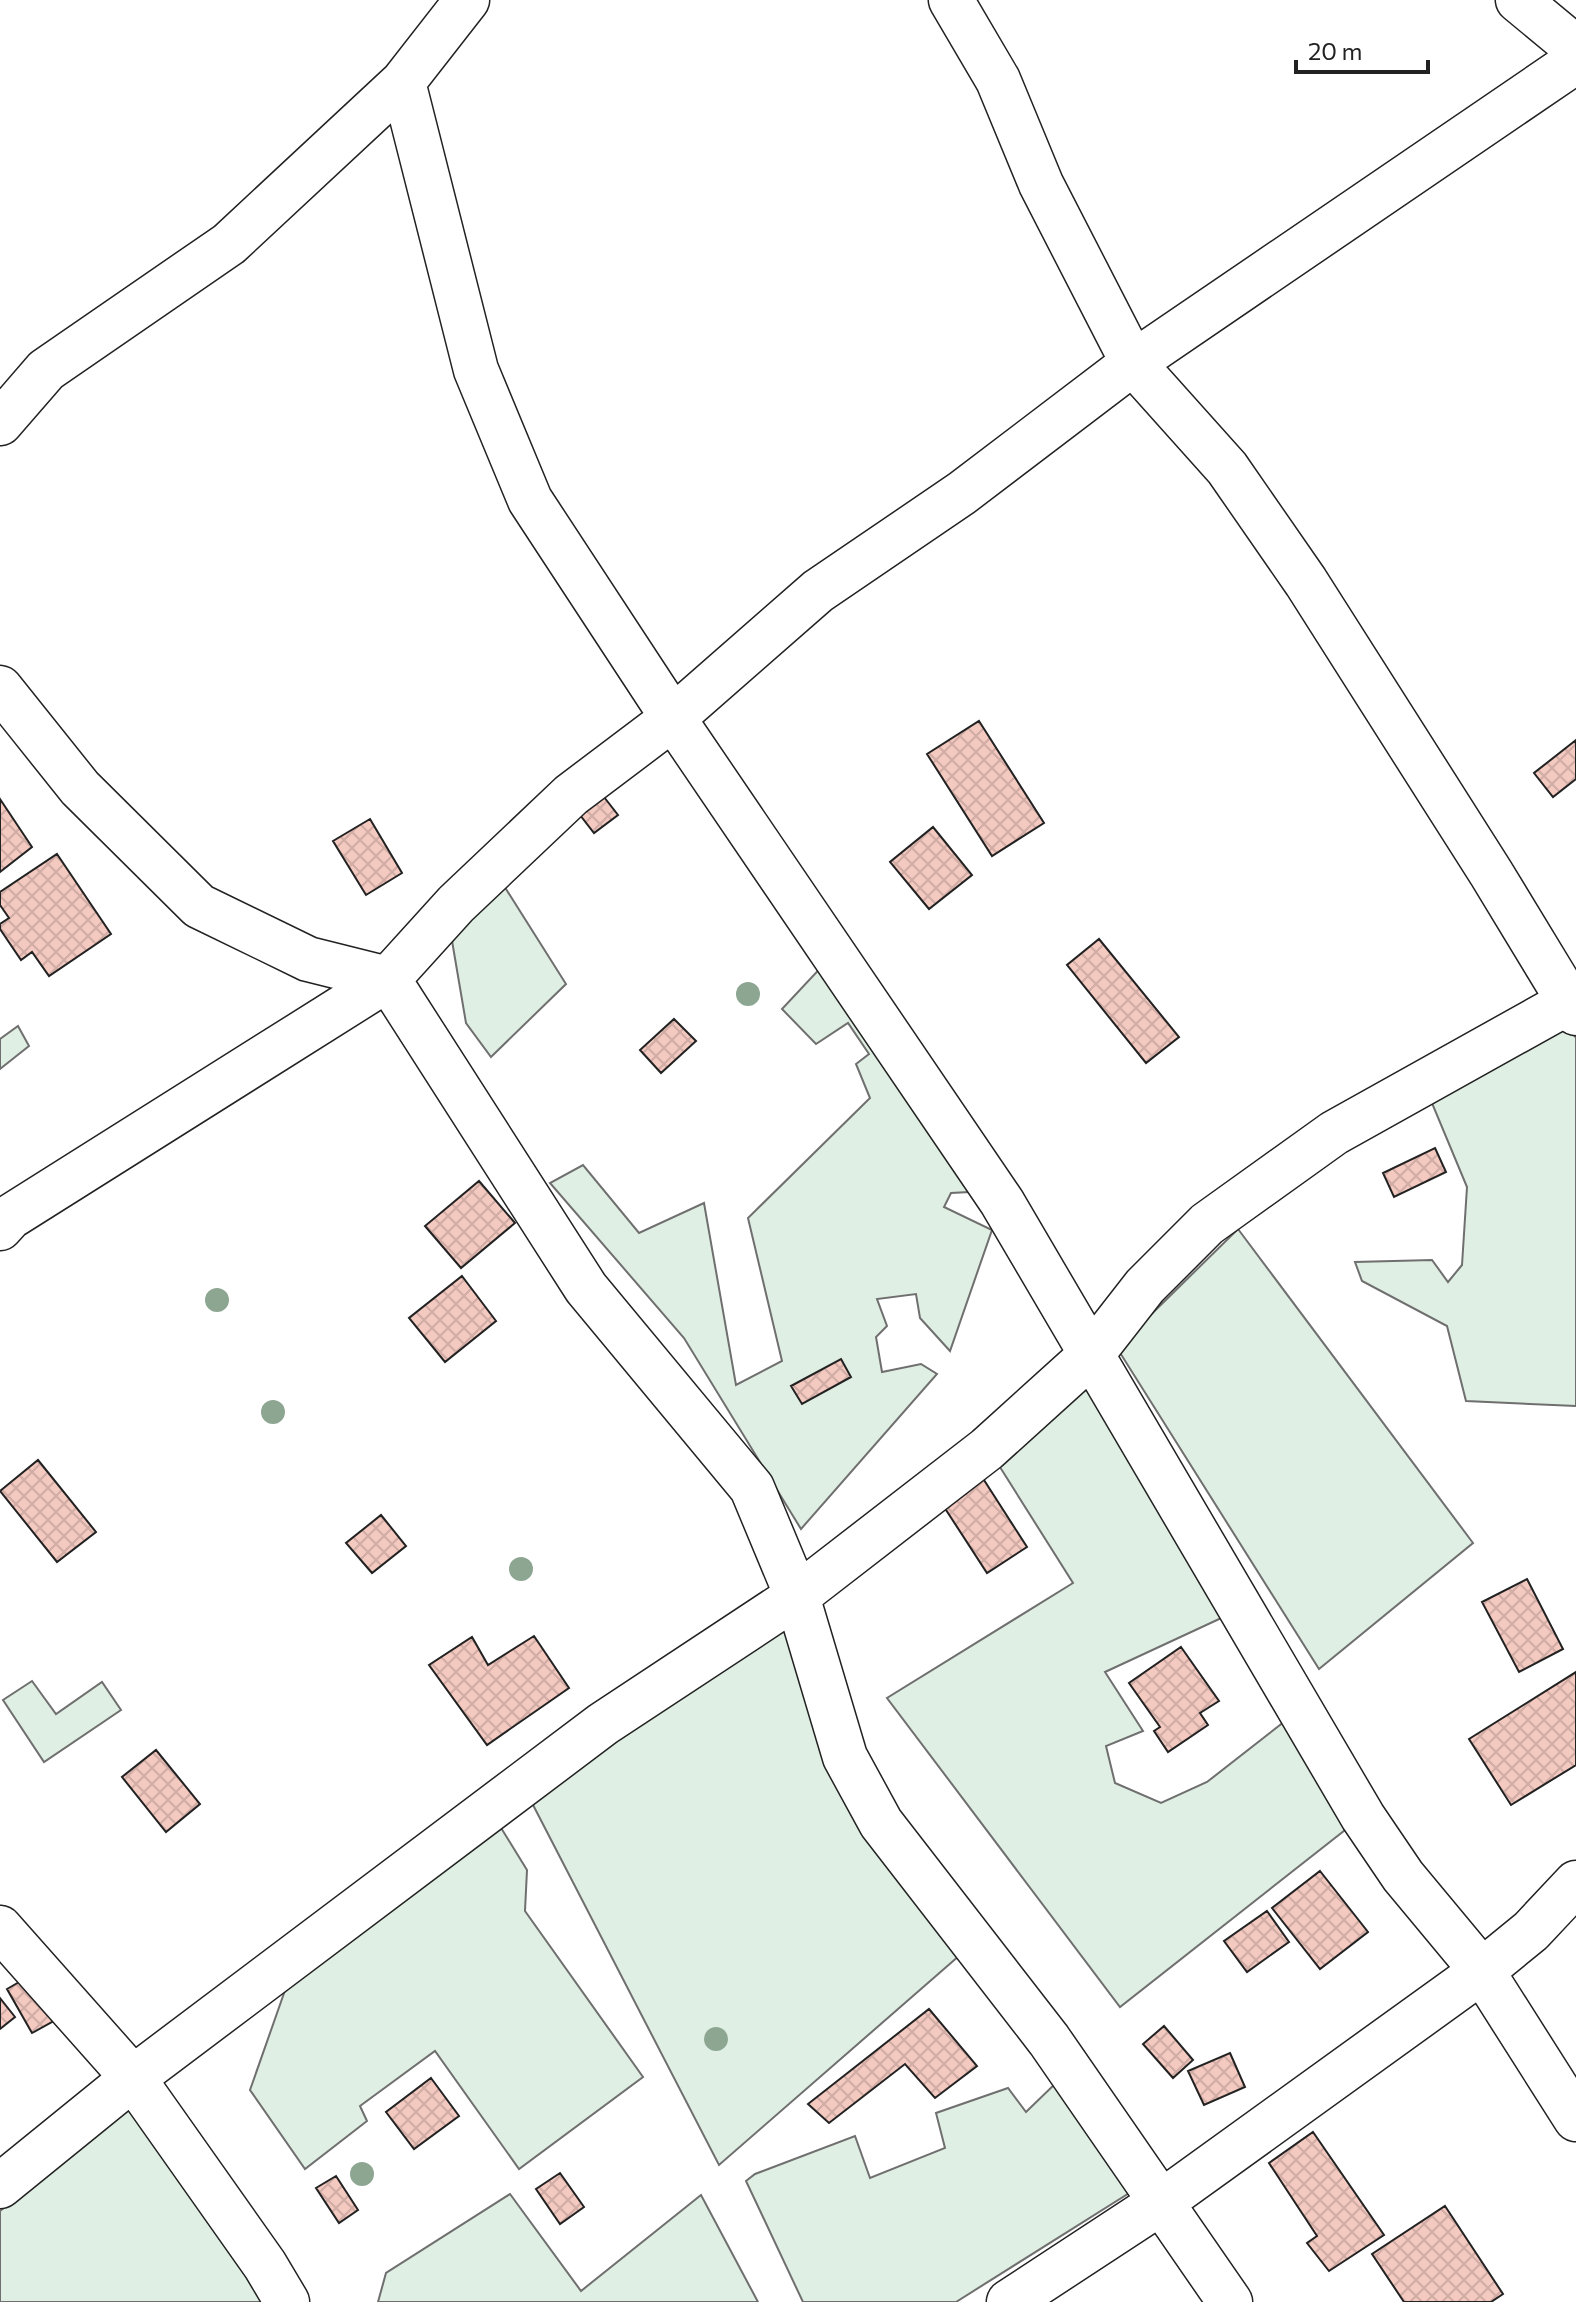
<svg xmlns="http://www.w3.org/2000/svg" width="1576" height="2302" font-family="Commissioner,sans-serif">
<defs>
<pattern id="building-cross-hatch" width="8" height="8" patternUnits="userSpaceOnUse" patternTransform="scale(2)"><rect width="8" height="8" fill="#f3c9c0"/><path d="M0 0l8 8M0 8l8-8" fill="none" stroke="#d0aca5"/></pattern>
</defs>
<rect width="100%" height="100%" fill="#fff"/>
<!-- grass -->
<path fill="#e0efe3" stroke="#6f6f6f" stroke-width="2" d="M501 881 566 984 491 1057 466 1023 450 929Z
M826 962 988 1191 951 1193 944 1207 992 1230 950 1351 920 1318 916 1294 877 1299 887 1326 876 1337 882 1372 921 1364 937 1374 801 1529 684 1338 550 1183 583 1165 639 1233 704 1203 736 1385 782 1361 748 1218 870 1098 856 1064 869 1054 848 1023 816 1044 782 1009Z
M1562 1018 1576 1038V1406L1466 1401 1447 1326 1362 1281 1355 1262 1432 1260 1448 1282 1462 1265 1467 1187 1429 1096Z
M18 1026 29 1046 0 1069V1039Z
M1238 1229 1473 1543 1319 1669 1117 1348Z
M1092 1376 1230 1614 1105 1672 1143 1731 1106 1746 1115 1783 1161 1803 1207 1782 1289 1718 1354 1823 1120 2007 887 1698 1073 1583 998 1464Z
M794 1610 960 1955 719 2165 531 1801Z
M32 1681 56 1714 102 1682 121 1710 44 1762 3 1700Z
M498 1823 527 1870 525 1911 643 2077 519 2169 435 2051 360 2106 367 2121 305 2169 250 2090 289 1979Z
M1061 2078 1134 2190 956 2302H803L746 2181 755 2174 855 2136 870 2178 945 2148 936 2113 1008 2088 1026 2112Z
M127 2107 264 2302H0V2211Z
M510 2194 581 2291 701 2195 758 2302H378L386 2273Z"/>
<!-- building -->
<path fill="url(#building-cross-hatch)" stroke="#222" stroke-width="2" d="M979 721 1044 823 992 856 927 754Z
M1576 740V779L1553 797 1534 773Z
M604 797 618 815 594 833 580 815Z
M0 799 32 847 0 872Z
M370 819 402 873 366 895 333 841Z
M933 827 972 875 929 909 890 862Z
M57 854 111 934 49 976 32 952 21 960 0 929V924L9 918 0 905V892Z
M1099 939 1179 1037 1146 1063 1067 965Z
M674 1019 696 1041 661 1073 640 1050Z
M1435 1148 1446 1172 1394 1197 1383 1173Z
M479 1181 515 1223 461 1268 425 1226Z
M462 1276 496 1321 445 1362 409 1318Z
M841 1359 851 1377 802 1404 791 1386Z
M38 1460 96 1532 57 1562 0 1491Z
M975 1466 1027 1547 987 1573 935 1493Z
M381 1515 406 1546 372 1573 346 1543Z
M1527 1579 1563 1649 1519 1672 1482 1602Z
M534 1636 569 1688 487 1745 429 1665 472 1637 488 1665Z
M1181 1647 1219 1701 1200 1713 1208 1725 1168 1752 1154 1731 1160 1727 1129 1683Z
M1576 1672V1765L1511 1805 1469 1739Z
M156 1750 200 1804 166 1832 122 1777Z
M1320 1871 1368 1932 1320 1969 1272 1908Z
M1267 1911 1289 1942 1247 1972 1224 1941Z
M33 1974 59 2018 32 2033 7 1989Z
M0 1998 15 2017 0 2029Z
M929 2009 977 2066 935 2098 905 2064 829 2123 808 2104Z
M1164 2026 1193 2060 1173 2078 1143 2044Z
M1230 2053 1245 2087 1204 2105 1188 2071Z
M431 2078 459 2116 414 2149 386 2112Z
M1313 2132 1384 2235 1329 2271 1307 2243 1317 2236 1269 2163Z
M560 2173 584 2207 560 2224 536 2189Z
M336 2176 358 2210 339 2223 316 2188Z
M1445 2206 1503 2294 1491 2302H1404L1372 2254Z"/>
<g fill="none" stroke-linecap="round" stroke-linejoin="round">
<!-- minor casing -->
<g stroke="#222" stroke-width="47">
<path id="minor" d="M951 0 998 80 1041 184 1133 363 1227 468 1306 582 1491 873 1576 1013
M1518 0 1576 48
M403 82 476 370 530 500 673 718 1002 1202 1363 1817 1403 1876 1482 1971 1576 2119
M0 423 46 370 229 244 403 82 467 0
M0 688 80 788 199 906 308 959 388 979 586 1288 752 1488 797 1596 845 1757 881 1823 1049 2040 1230 2302
M0 1228 10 1217 388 979 456 904 571 795 673 718 818 591 962 493 1133 363 1576 61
M0 1928 133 2078 265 2265 287 2302
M0 2186 133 2078 603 1724 797 1596 987 1449 1092 1354 1145 1286 1207 1224 1334 1133 1576 998
M1009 2302 1163 2201 1482 1971 1531 1931 1576 1883"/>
</g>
<!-- minor -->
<use href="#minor" stroke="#fff" stroke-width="44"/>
</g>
<!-- trees -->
<g fill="#8da692">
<circle cx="748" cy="994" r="12"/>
<circle cx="217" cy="1300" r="12"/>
<circle cx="273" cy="1412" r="12"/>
<circle cx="521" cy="1569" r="12"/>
<circle cx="716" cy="2039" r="12"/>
<circle cx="362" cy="2174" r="12"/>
</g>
<!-- scale -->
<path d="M1296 60v12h132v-12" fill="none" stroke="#222222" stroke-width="4"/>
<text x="1308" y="60" font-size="24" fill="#222222" stroke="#ffffff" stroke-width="6" paint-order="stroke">20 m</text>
</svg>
